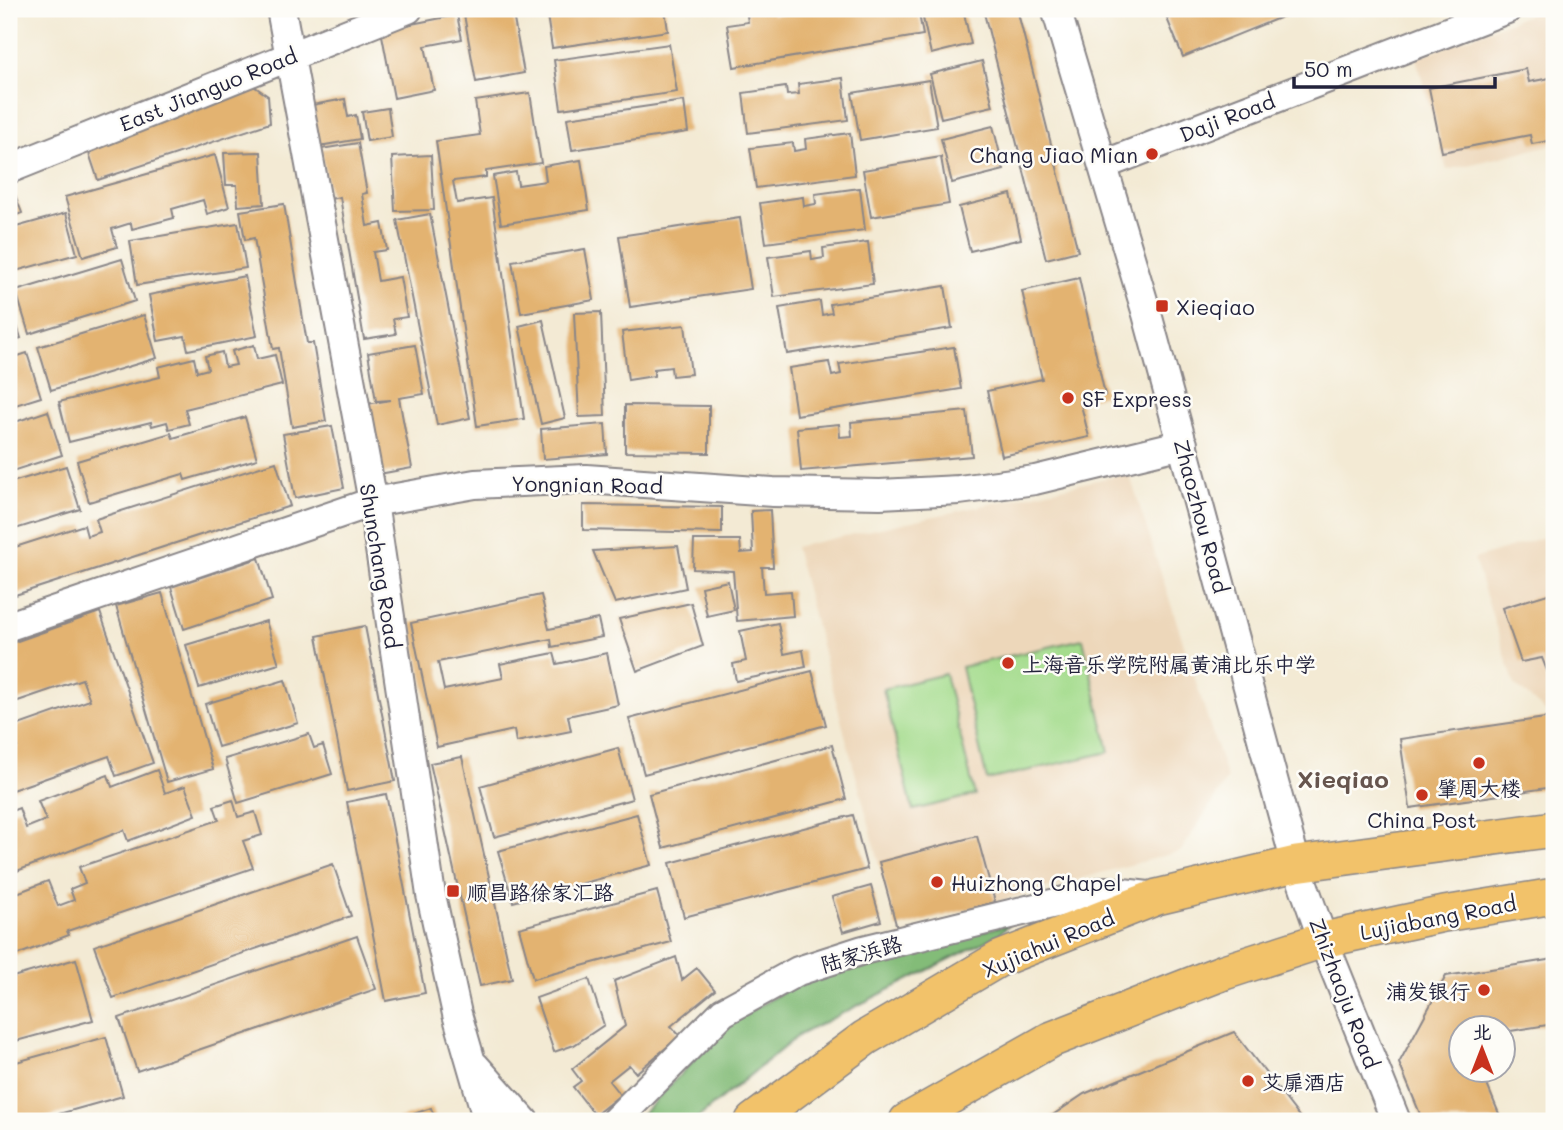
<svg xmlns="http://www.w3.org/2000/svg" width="1563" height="1130" font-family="Mali,'LXGW WenKai TC',sans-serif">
<rect width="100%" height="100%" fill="#fdfcf7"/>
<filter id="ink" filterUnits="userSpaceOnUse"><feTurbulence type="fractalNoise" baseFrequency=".0143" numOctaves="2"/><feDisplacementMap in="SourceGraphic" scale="14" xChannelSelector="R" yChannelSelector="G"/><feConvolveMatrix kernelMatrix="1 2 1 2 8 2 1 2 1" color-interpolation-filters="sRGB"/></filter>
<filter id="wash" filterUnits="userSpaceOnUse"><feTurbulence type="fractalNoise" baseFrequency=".00686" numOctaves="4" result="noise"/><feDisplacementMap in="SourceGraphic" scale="28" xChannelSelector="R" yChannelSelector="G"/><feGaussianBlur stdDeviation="1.57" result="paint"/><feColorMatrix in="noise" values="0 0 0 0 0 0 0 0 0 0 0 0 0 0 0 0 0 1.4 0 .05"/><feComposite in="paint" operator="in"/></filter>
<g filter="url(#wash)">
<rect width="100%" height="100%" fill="#f3ead4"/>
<!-- built -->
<path fill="#edd7ba" d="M1543 9H1554V144L1447 170 1416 58Z
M1129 473 1227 779 1181 851 995 902 977 836 879 862 795 547Z
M1554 534V731L1552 717 1515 685 1474 559Z"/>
<!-- green -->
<path fill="#a4dc8d" stroke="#637f64" stroke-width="2" d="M1083 639 1109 752 987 780 961 667Z
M945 674 975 795 913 810 883 689Z"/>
<!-- forest -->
<path fill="#83bc78" stroke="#526f5a" stroke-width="2" d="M1009 924 998 935 799 1035 694 1121H636L727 1025 803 980Z"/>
<g id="blocks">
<!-- building -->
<path fill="#e3b371" d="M463 9H512L524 73 476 82Z
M546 9H665L668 31 552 48Z
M746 9H772L773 15 784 13V9H918L923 35 734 67 727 25 748 22Z
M921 9H963L971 44 931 54Z
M983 9H1017L1078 251 1046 259Z
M1163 9H1301L1183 57Z
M457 15 462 39 425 46 434 90 394 98 381 30Z
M669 44 677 92 561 109 554 60Z
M982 61 993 106 941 118 930 74Z
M1526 69 1529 82 1550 78 1554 102V140L1532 144 1530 135 1442 152 1429 88Z
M843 78 848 120 748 133 743 93 786 87 787 95 799 94 798 84Z
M929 80 937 127 860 140 852 93Z
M248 82 268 96 270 123 98 180 87 147Z
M530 93 541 163 486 171V177L453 181 457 203 492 198 524 419 477 426 436 141 480 135 475 101Z
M345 99 348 117 356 115 360 139 319 146 312 105Z
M684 101 688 132 572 150 567 118Z
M388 108 392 137 367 141 362 112Z
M993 126 1004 170 952 183 941 139Z
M850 133 855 175 756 188 750 148 793 143 794 151 806 149 805 139Z
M358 143 367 193 362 194 367 226 382 223 387 250 373 252 378 281 400 277 407 317 393 319 396 334 364 339 340 197 330 199 321 149Z
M261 152 264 204 238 206 237 185H226L224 153Z
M215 155 229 207 207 214 203 200 172 209 174 218 132 229 131 223 112 229 117 247 83 257 65 197Z
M431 155 434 210 395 211 392 157Z
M941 157 949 204 871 217 863 170Z
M581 160 589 210 501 224 493 176 516 172 518 185 546 181 544 166Z
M9 179 22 213 9 218Z
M860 188 865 230 766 243 760 203 803 197 804 206 816 204 815 194Z
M1011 194 1021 239 970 251 959 207Z
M284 204 307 343H313L326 421 292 427 279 348 273 349 254 238 245 240 240 211Z
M66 213 77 254 12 272 9 229Z
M430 214 470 418 437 425 397 220Z
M740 218 751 289 630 307 619 236Z
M238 223 246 268 137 285 130 241Z
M868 242 873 284 774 297 768 257 811 251 812 260 824 258 823 248Z
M585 249 594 300 521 313 512 261Z
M122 259 135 301 29 334 16 291Z
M245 276 257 336 188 350 185 336 158 341 149 295Z
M1079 278 1105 395 1080 401 1089 437 1002 456 987 391 1042 379 1022 291Z
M945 286 952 328 787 354 779 308 820 301 822 315 832 313 830 304Z
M9 301 21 338 9 342Z
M601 312 605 416 579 417 574 313Z
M144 315 157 358 51 390 38 347Z
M543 320 565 418 541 424 519 326Z
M685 325 691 374 672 376 671 367 654 369V376L628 380 622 332Z
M254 345 257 359 275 355 282 385 185 409 189 424 169 429 167 422 152 426 151 422 69 442 59 402 160 377 158 367 194 358 197 372 208 369 205 356 222 352 225 367 236 365 232 351Z
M415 345 424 394 399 398 412 468 379 474 367 404 391 400 376 401 368 353Z
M954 347 961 389 796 415 789 368 829 362 832 376 841 374 839 364Z
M27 353 41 397 9 407V359Z
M625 405 709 406V453L625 452Z
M48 411 62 455 9 472V424Z
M967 411 972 456 801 471 797 428 839 424 840 437 852 436 851 422Z
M245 417 257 459 185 480 183 474 89 502 77 461 171 433 173 438Z
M605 424 607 454 543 459 541 429Z
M332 426 344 488 295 498 283 434Z
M276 462 290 506 9 597V549L84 525 87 536 100 532 96 519Z
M66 466 80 509 9 531V483Z
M583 505 722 507V533L583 530Z
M770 510 773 567H762L764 593 791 591 793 616 737 621 733 571 693 569 694 540H740L741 553 753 552 751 511Z
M678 546 686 588 615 603 593 551Z
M259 558 272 600 184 629 171 587Z
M728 581 734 610 707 616 701 587Z
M1554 592V688L1542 658 1521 662 1502 608Z
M162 593 213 769 167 782 116 606Z
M541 595 549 629 598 619 602 637 552 647 551 639 438 662 444 690 503 678 500 664 554 653 557 664 607 653 618 705 568 716 571 731 516 742 514 730 437 747 411 623Z
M691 603 703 646 637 671 619 619Z
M100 612 153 763 116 776 109 756 9 791V750L17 747 10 728 90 700 82 679 9 704V644Z
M266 621 279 664 199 688 186 645Z
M778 623 784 654 803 650 806 667 736 681 733 664 746 661 740 631Z
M365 626 395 781 347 791 317 636Z
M812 671 826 725 644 774 629 719Z
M285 680 298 723 218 747 205 704Z
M1552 717 1554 787 1410 808 1400 739Z
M309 734 314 748 323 745 332 774 238 803 225 759Z
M832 745 846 799 663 848 649 794Z
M618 748 632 799 494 837 480 786Z
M462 757 512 979 480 986 430 763Z
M157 770 165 793 185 786 196 815 128 841 124 830 9 874V812L19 808 26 828 46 820 38 801 108 775 112 787Z
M386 794 425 993 386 1001 347 802Z
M233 800 238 817 255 812 262 835 243 841 253 868 67 931 69 935 9 958V896L48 881 58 906 74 900 70 889 85 883 79 867 219 820 214 806Z
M637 814 651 865 513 902 498 851Z
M853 815 867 869 684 917 670 863Z
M977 836 995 902 897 928 879 862Z
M333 864 351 916 113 998 94 946Z
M871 886 881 921 843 932 832 897Z
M657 891 671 942 533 979 519 928Z
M357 936 376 989 137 1071 119 1018Z
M676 957 682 980 697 968 715 990 671 1026 680 1036 636 1073 629 1065 609 1081 620 1095 595 1115 573 1087 581 1081 572 1069 625 1026 614 981Z
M76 959 93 1020 9 1043V978Z
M1554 959V1024L1504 1032V1028H1462V1070H1481L1502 1121H1423L1399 1063 1446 976Z
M589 979 604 1025 574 1045 554 1052 536 998Z
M1234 1032 1301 1119 1044 1121 1084 1094Z
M106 1037 123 1096 34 1121H9V1064Z
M431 1108 436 1121H393Z"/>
</g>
</g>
<g filter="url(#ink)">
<use href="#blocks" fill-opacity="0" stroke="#8a8688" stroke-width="2"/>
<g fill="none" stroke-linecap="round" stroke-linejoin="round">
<!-- minor casing -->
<g stroke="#8a8688" stroke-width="32">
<path id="minor" d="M281 9 373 502 431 895 457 1014 488 1121
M1056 9 1147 314 1296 864 1323 940 1396 1121
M1103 165 1507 9
M9 169 408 9
M9 626 373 502 475 484 586 479 773 492 880 494 959 490 1035 480 1183 444
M475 1066 524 1121
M615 1121 723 1012 798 971 863 950 1105 891 1157 897"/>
</g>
<!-- major casing -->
<g stroke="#8a8688" stroke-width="38">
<path id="major" d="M753 1121 865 1038 999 959 1157 897 1296 864 1554 829
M907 1121 1050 1040 1224 972 1323 940 1444 914 1554 896"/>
</g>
<!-- minor -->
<use href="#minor" stroke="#fff" stroke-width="28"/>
<!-- major -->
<use href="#major" stroke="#f2c26a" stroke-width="35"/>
</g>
</g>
<!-- markers -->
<g fill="#c8321e" stroke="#fdfcf7" stroke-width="2.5">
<circle cx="1152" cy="154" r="7"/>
<rect x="1155" y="299" width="14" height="14" rx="3.5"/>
<circle cx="1068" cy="398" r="7"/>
<circle cx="1008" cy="663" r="7"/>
<circle cx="1479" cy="763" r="7"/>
<circle cx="1422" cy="795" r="7"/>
<circle cx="937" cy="882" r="7"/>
<rect x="446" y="884" width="14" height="14" rx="3.5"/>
<circle cx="1484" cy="990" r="7"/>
<circle cx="1248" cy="1081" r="7"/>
</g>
<g text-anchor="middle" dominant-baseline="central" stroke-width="5" stroke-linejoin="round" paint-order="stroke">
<!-- street labels -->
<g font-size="21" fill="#22223b" stroke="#fdfcf7">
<text transform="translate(208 89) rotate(-22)">East Jianguo Road</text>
<text transform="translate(1227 117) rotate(-21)">Daji Road</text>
<text transform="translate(587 484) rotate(1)">Yongnian Road</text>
<text transform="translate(1202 516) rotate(75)">Zhaozhou Road</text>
<text transform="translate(381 566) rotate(81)">Shunchang Road</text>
<text transform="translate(1438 917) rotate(-11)">Lujiabang Road</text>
<text transform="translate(1048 943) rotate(-23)">Xujiahui Road</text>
<text transform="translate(861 953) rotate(-16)">陆家浜路</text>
<text transform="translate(1345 993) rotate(69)">Zhizhaoju Road</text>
</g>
<!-- poi labels -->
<g font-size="21" fill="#22223b" stroke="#fdfcf7" text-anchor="start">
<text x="1138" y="154" text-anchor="end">Chang Jiao Mian</text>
<text x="1176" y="306">Xieqiao</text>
<text x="1082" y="398">SF Express</text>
<text x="1022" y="663">上海音乐学院附属黄浦比乐中学</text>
<text x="1479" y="787" text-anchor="middle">肇周大楼</text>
<text x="1422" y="819" text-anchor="middle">China Post</text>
<text x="951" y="882">Huizhong Chapel</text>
<text x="467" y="891">顺昌路徐家汇路</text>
<text x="1470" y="990" text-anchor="end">浦发银行</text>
<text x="1262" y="1081">艾扉酒店</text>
</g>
<!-- quarter labels -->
<g font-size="24" font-weight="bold" fill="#66554e" stroke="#fdfcf7">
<text x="1343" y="778">Xieqiao</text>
</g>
</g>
<!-- margin -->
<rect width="1563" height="1130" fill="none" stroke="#fdfcf7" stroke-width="35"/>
<!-- north arrow -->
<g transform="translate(1482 1049)"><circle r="33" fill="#fdfcf7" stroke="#a5a5ac" stroke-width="2"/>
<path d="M0-5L12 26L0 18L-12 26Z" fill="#c8321e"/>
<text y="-10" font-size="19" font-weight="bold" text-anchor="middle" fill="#22223b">北</text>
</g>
<!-- scale -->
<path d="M1294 77v10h201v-10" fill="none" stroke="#22223b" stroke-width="3.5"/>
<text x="1304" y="77" font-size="21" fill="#22223b" stroke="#fdfcf7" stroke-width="5" paint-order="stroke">50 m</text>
</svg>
